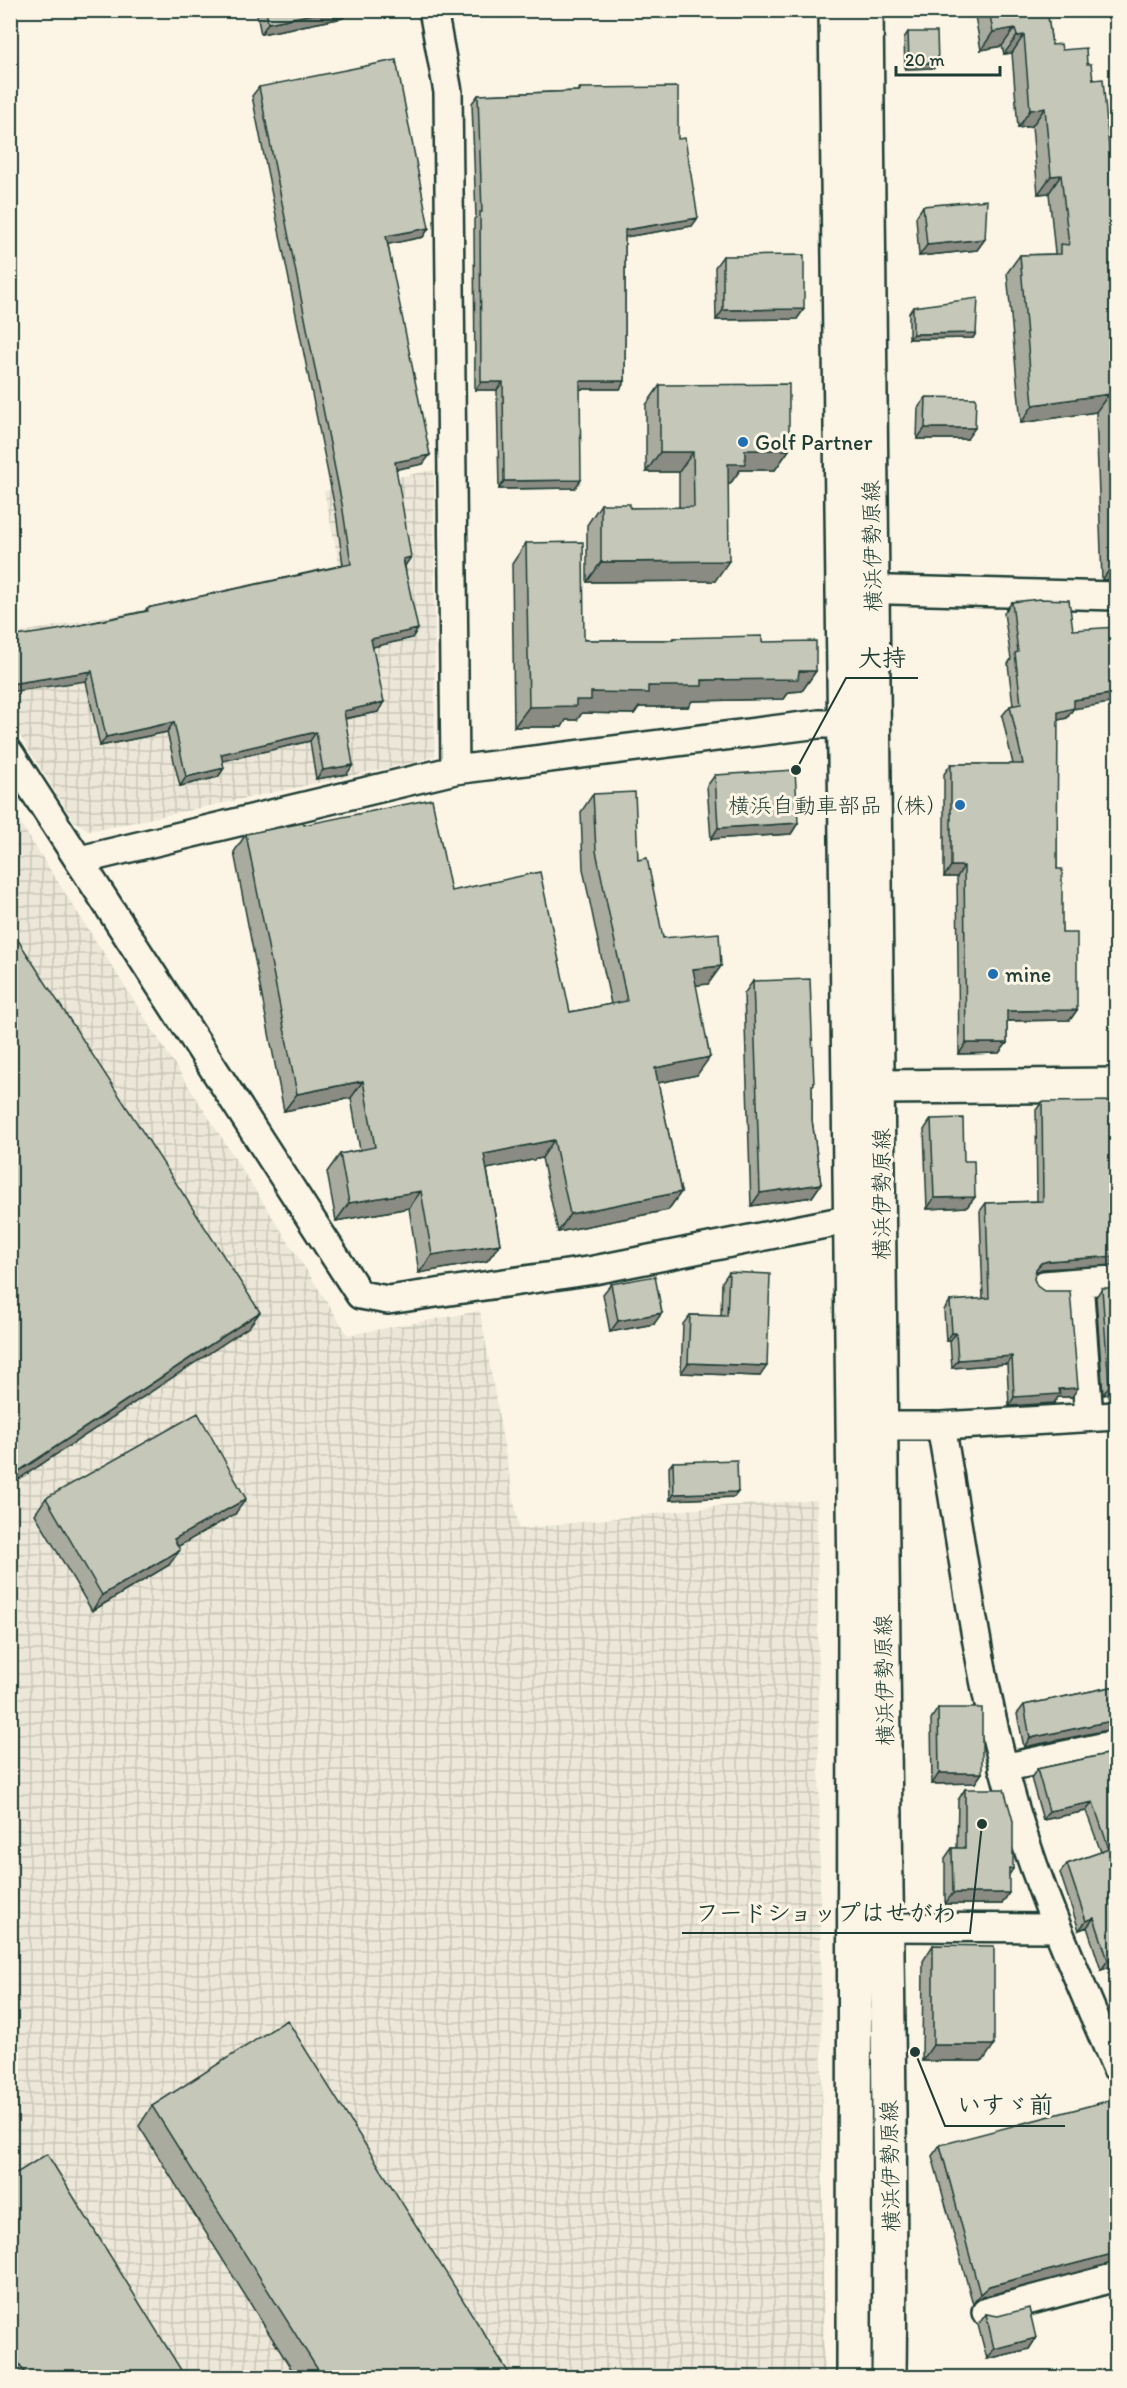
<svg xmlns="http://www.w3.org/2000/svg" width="1127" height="2388" font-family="Itim,'Klee One',sans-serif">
<defs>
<pattern id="industrial-grid" width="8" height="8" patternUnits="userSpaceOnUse" patternTransform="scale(1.5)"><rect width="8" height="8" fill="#ece7d8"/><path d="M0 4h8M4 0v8" fill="none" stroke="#cac7ba"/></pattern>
</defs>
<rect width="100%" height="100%" fill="#fcf5e5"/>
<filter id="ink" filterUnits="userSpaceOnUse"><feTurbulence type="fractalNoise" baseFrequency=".0167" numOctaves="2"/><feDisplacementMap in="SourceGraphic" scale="12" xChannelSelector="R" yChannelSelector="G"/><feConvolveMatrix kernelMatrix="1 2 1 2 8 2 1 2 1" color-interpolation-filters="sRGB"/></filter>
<g filter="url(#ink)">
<!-- industrial -->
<path fill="url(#industrial-grid)" d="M434 470 435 756 416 762 101 829 88 830 74 821 11 722V634L131 612 340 569 324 491Z
M10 807 348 1335 480 1311 519 1529 722 1506 817 1500 824 2377H11Z"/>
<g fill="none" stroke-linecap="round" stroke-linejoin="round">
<!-- minor casing -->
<g stroke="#1f3d34" stroke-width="32">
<path id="minor" d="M433 10 448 92 455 770
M853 589 1116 596
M10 754 360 1295 388 1300 594 1270 851 1219
M80 860 455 770 819 724H844
M1044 1285 1079 1282
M1089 1417 1079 1282 1116 1280
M882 1426H941C961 1539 975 1654 1003 1765 1029 1870 1074 1968 1116 2067
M941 1426 1116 1416
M1003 1768 1116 1744
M887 1927 1057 1928
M986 2312 1116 2277"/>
</g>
<!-- tertiary casing -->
<g stroke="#1f3d34" stroke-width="38">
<path id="tertiary" d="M880 1087 1116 1085"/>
</g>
<!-- primary casing -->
<g stroke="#1f3d34" stroke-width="38">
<path id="primary" d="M836 10 855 1587 854 2378
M866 10C873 558 880 1105 883 1652 885 1894 892 2136 889 2378"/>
</g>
<!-- minor -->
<use href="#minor" stroke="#fcf5e5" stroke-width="27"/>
<!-- tertiary -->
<use href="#tertiary" stroke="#fcf5e5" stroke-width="33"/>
<!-- primary -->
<use href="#primary" stroke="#fcf5e5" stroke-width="33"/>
</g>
<!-- wall -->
<path fill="#a9ab9f" stroke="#1f3d34" stroke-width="1.5" d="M256 10H349L343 18 261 34Z
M974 10H1047L1052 45 1087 64 1093 80 1116 228V579L1102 580 1096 412 1021 423 1007 273 1020 255 1055 254V253L1049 193 1038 194 1032 126 1018 128 1012 53 1004 54 1002 46 981 50Z
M908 32 938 63 934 68 905 69 904 38Z
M259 87 429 228 423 237 388 244 423 464 396 469 412 638 372 647 378 712 345 719 347 774 316 779 310 741 222 761 224 768 218 777 180 786 167 732 100 746 86 681 57 630 145 611 147 608 343 565 336 513 252 96Z
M580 88 678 139 692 226 625 237V381L620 389H580L575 488 499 489 497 390H475L474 219 476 217 472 103 478 95 577 91Z
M923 206 985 239 977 250 919 256 916 217Z
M723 256 804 309 797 319 716 320 715 267Z
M913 307 976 333 973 338 909 339V313Z
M660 385 789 450 775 470H740L730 484H728L715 581 587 582V525L601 504 630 508H679V472H646V405Z
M926 397 967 439H917L918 408Z
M526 543 584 640H671L673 638 762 642 816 671 802 691 789 692 784 699 692 701 688 707H639L634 714 582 713 577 720H566L562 727H514L512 564Z
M1012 602 1073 709 1067 718 1057 720V869L1062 933 1077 1010 1070 1020 1007 1021V1043L999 1053 959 1054 957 877H944V774L951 764H1013L1002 716 1010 706 1013 705 1008 664 1011 659 1004 613Z
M715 775 798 823 791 834 711 839 707 786Z
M593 794 638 860 663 938 721 966 708 984 696 985 697 1075 658 1083 681 1192 668 1210 558 1232 542 1158 487 1169 500 1244 487 1261 419 1273 409 1208 336 1221 327 1172 340 1154 360 1150 351 1098 284 1111 234 852 246 834 304 825 451 891 570 1012 611 1004 583 869 581 812Z
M753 981 812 1088V1120L821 1184 812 1197 751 1206 744 994Z
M1042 1102 1115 1264 1042 1269 1035 1272 1034 1279 1072 1397H1058L1054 1403 1009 1406 1007 1364 952 1368 950 1341H946L944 1310 950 1301 983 1299 980 1211 986 1203 1037 1201 1036 1110Z
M931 1119 964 1161 975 1197 967 1207 927 1209 924 1130Z
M729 1272 760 1376 681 1373 683 1324 690 1315 721 1316 722 1282Z
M611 1284 654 1324 610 1332 603 1294Z
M1102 1288 1116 1400 1109 1401 1108 1394 1103 1395 1096 1297Z
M673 1462 738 1492 734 1497 670 1500 669 1467Z
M46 1498 235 1514 178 1546 169 1565 92 1611 35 1514Z
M1116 1686V1729H1113L1024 1747 1017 1714 1024 1705Z
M938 1708 982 1773 975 1783 932 1784 931 1719Z
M1116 1752V1965L1101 1970 1087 1927 1079 1930 1060 1873 1067 1864 1101 1852 1086 1811 1043 1820 1031 1778 1037 1769Z
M965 1789 1013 1869 1009 1875 1002 1904H945V1858L952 1848H957L958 1800Z
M933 1945 983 2061H922L923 1961Z
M152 2106 512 2378H297L139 2126Z
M940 2145 982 2297 973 2304 932 2156Z
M10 2177 186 2378H10Z
M986 2314 1036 2338 1029 2349 987 2359 978 2325Z"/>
<!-- shaded-wall -->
<path fill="#8a8b82" stroke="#1f3d34" stroke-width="1.5" d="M333 10H349L343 18 261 34 268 23Z
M1015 28 1002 46 981 50 993 32Z
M1024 35 1012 53 1004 54 1017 36Z
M909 63H938L934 68 905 69Z
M1045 108 1032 126 1018 128 1030 110Z
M1061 175 1049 193 1038 194 1051 176Z
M698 218 692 226 619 238 625 230Z
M429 228 423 237 380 246 386 236Z
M985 239 977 250 919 256 927 245Z
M804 309 797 319 716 320 723 310Z
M976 333 973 338 909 339 913 334Z
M580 381H625L620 389H574Z
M481 382H503L497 390H475Z
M1109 394 1096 412 1021 423 1033 405Z
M925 428H975L967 439H917Z
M745 450H789L775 470H740L730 484H714L728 464Z
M660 452H693L679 472H646Z
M430 455 423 464 388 471 395 462Z
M581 480 575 488 499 489 504 481Z
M411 557 405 566 403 559Z
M729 561 715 581 587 582 601 562Z
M1115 562H1116V579L1102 580Z
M418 629 412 638 364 649 371 639Z
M92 671 86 681 10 692V684Z
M799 671H816L802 691 789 692 784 699 692 701 688 707H639L634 714 582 713 577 720H566L562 727H514L529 707 576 700 591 692Z
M1116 693V702L1073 709 1067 718 1050 722 1058 712 1074 700Z
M384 702 378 712 337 720 344 711Z
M174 722 167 732 100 746 106 737Z
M316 732 310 741 214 763 221 754Z
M353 765 347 774 316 779 323 770Z
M224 768 218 777 180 786 186 777Z
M798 823 791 834 711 839 718 828Z
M951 866H964L957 877H944Z
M721 966 708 984 680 987 693 969Z
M1077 1010 1070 1020 999 1021 1007 1011Z
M966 1043H1007L999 1053 959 1054Z
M710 1057 697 1075 643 1086 655 1068Z
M363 1081 351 1098 284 1111 297 1094Z
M554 1140 542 1158 472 1172 484 1154Z
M821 1184 812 1197 751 1206 760 1193Z
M421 1191 409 1208 336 1221 349 1203Z
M681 1192 668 1210 558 1232 570 1214Z
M975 1197 967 1207 927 1209 934 1198Z
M500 1244 487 1261 419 1273 432 1255Z
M1116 1256V1265L1042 1269 1036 1272V1269L1041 1263 1048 1261Z
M260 1312 249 1327 10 1485V1477Z
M662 1313 654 1324 610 1332 618 1321Z
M952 1333H956L950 1341H946Z
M1012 1356 1007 1364 952 1368 958 1360Z
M688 1363 767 1366 760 1376 681 1373Z
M1109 1386H1114L1108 1394 1103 1395Z
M1078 1388 1072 1397H1058L1054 1403 1009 1406 1014 1397 1059 1389Z
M1114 1392H1116V1400L1109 1401Z
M738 1492 734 1497 670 1500 674 1494Z
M246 1499 235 1514 163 1555 174 1539Z
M180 1550 169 1565 92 1611 102 1595Z
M1116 1720V1729H1113L1024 1747 1030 1738Z
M939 1773H982L975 1783 932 1784Z
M1093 1802 1086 1811 1043 1820 1049 1811Z
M953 1893H1009L1002 1904H945Z
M1094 1918 1087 1927 1079 1930 1086 1921Z
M1116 1958V1965L1101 1970 1108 1960Z
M933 2045H994L983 2061H922Z
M1116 2253V2262L982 2297 973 2304 980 2294 989 2286Z
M1036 2338 1029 2349 987 2359 994 2349Z"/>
<!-- building -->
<path fill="#c5c7b9" stroke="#1f3d34" stroke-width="1.5" d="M266 10H333L268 23Z
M989 10H1047L1052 45 1061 44 1062 50 1086 48 1087 64H1091L1093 80 1103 79 1116 228V562H1115L1109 394 1033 405 1020 255 1061 254V244L1069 245 1061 175 1051 176 1045 108 1030 110 1024 35 1017 36 1015 28 993 32Z
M908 32H937L938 63H909Z
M396 60 429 228 386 236 430 455 395 462 411 557 403 559 418 629 371 639 384 702 344 711 353 765 323 770 316 732 221 754 224 768 186 777 174 722 106 737 92 671 10 684V637L57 630 148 611 147 608 351 564 342 504 259 87Z
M678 87V139L685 138 698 218 625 230V381H580L581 480 504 481 503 382H481L480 212H482L478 95 580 91V88Z
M987 200 985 239 927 245 923 206Z
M804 255V309L723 310V256Z
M978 298 976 333 913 334V307Z
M789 384V450H745V464H728L729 561 601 562V504H630V508L694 507 693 452H660V385Z
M926 397 976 398 975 428H925Z
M583 542 584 640H673V638L762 636V642L816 641V671H799L798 679 702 680V686H648V693L591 692V700H576V706L529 707 526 543Z
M1040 599 1069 600 1073 630 1116 627V693L1074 700V708L1058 712 1057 869H1062V933H1077V1010L1007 1011V1043H966L964 866H951V764H1023L1010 706 1021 704 1015 653 1018 652 1012 602Z
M795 770 798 823 718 828 715 775Z
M635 792 638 860 647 858 663 938 719 933 721 966 693 969 710 1057 655 1068 681 1192 570 1214 554 1140 484 1154 500 1244 432 1255 421 1191 349 1203 340 1154 375 1147 363 1081 297 1094 246 834 303 823 304 825 432 799 451 891 540 872 570 1012 627 1001 596 851 593 794Z
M10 928 260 1312 10 1477Z
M810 979 814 1085H812V1120L821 1184 760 1193 753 981Z
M1116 1101V1256L1048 1261 1041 1263 1036 1269 1034 1279 1037 1286 1044 1291H1070L1078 1388 1059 1389 1060 1394 1014 1397 1012 1356 958 1360 956 1333H952L950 1301 989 1298 986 1203 1043 1201 1042 1102Z
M963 1118 964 1161H974L975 1197 934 1198 931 1119Z
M729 1272 770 1274 767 1366 688 1363 690 1315 727 1316Z
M655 1276 662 1313 618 1321 611 1284Z
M1102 1288H1116V1392H1114V1386H1109Z
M198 1413 246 1499 174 1539 180 1550 102 1595 46 1498Z
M737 1460 738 1492 674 1494 673 1462Z
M1116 1686V1720L1030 1738 1024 1705Z
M938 1708H982V1773H939Z
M1116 1752V1958L1108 1960 1094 1918 1086 1921 1067 1864 1109 1849 1093 1802 1049 1811 1037 1769Z
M965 1789H1004L1013 1821V1869L1009 1868V1893H953L952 1848H965Z
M933 1945 994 1946V2045H933Z
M287 2020 512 2378H323L152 2106Z
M1115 2099 1116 2103V2253L989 2286 980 2294 940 2145Z
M47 2154 186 2378H28L10 2349V2177Z
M1029 2308 1036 2338 994 2349 986 2314 998 2316Z"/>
</g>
<!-- markers -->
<g fill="#1f6fb2" stroke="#fcf5e5" stroke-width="2">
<circle cx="743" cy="442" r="6"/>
<circle cx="960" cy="805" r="6"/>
<circle cx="993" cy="974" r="6"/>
</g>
<g text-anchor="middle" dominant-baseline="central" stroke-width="6" stroke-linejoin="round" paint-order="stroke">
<!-- poi labels -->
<g font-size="22" fill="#1f3d34" stroke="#fcf5e5" text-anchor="start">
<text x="755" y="442">Golf Partner</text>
<text x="948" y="805" text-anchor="end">横浜自動車部品（株）</text>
<text x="1005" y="974">mine</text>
</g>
<!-- street labels -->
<g font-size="22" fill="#1f3d34" stroke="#fcf5e5">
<text transform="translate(872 546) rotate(-91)">横浜伊勢原線</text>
<text transform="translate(881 1194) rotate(-90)">横浜伊勢原線</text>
<text transform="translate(884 1680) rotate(-91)">横浜伊勢原線</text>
<text transform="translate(890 2166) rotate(-91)">横浜伊勢原線</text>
</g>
</g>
<!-- callouts -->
<path fill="none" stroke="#1f3d34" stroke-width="2" d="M796 770L846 678H918M982 1824L970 1933H682M915 2052L945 2126H1065"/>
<g fill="#1f3d34" stroke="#fcf5e5" stroke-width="2">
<circle cx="796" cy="770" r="6"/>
<circle cx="982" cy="1824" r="6"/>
<circle cx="915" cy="2052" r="6"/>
</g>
<g font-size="24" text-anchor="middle" font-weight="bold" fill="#1f3d34" stroke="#fcf5e5" stroke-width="6" stroke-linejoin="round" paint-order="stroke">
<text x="882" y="666">大持</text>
<text x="826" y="1921">フードショップはせがわ</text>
<text x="1005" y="2113">いすゞ前</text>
</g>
<!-- margin -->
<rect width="1127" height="2388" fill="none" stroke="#fcf5e5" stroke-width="36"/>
<rect x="18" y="18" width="1091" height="2352" fill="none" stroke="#1f3d34" stroke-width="2" filter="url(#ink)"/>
<!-- scale -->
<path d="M896 66v9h104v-9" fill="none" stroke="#1f3d34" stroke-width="3"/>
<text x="905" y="66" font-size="18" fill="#1f3d34" stroke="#fcf5e5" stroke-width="4.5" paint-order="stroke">20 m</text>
</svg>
